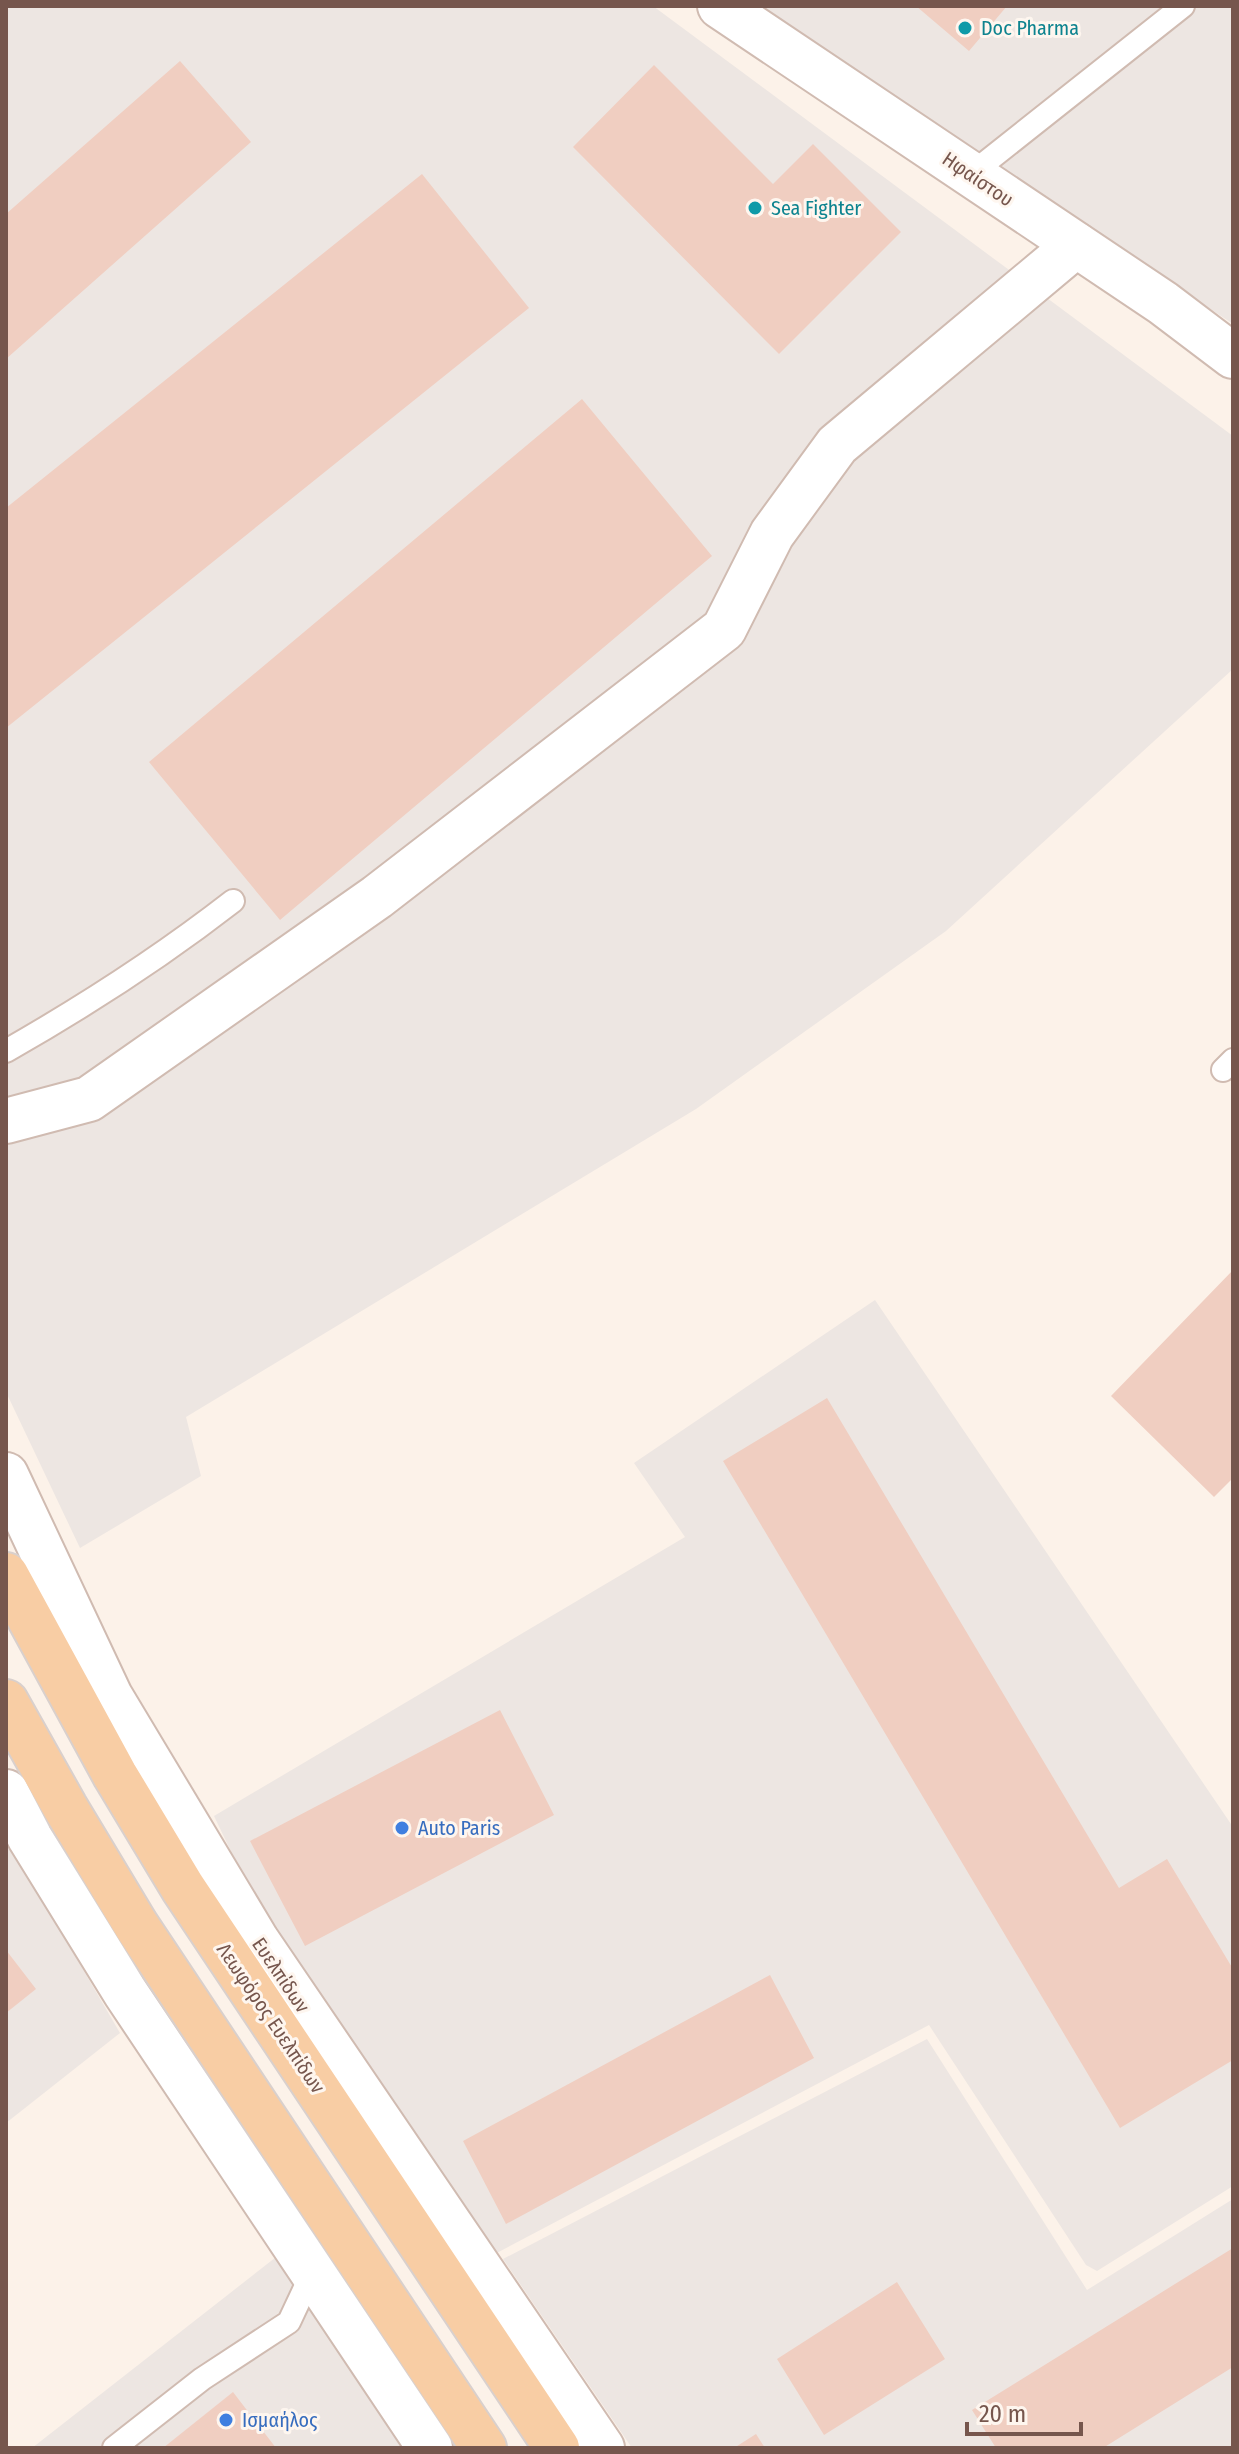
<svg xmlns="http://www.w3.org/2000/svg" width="1239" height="2454" font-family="'Fira Sans Condensed',sans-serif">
<rect width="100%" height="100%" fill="#fcf2e9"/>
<!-- industrial -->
<path fill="#ede6e2" d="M6 6H653L1233 436V669L946 931 696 1109 186 1417 201 1476 80 1548 6 1392Z
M754 6H1233V324L994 164Z
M875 1300 1233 1827V2186L1097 2271 1086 2265 929 2025 493 2255 272 1937 214 1816 685 1537 634 1463Z
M6 1837 120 2033 6 2123Z
M927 2039 1087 2290 1233 2199V2448H632L503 2259Z
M280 2254 414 2448H32Z"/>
<!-- building -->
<path fill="#f0cec1" d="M916 6H1007L969 51Z
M180 61 251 142 6 359V214Z
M654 65 773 184 813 144 901 232 779 354 573 147Z
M422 174 529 308 6 728V508Z
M582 399 712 556 280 920 149 762Z
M1233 1270V1478L1214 1497 1111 1396Z
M827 1398 1119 1888 1167 1859 1233 1969V2060L1120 2128 723 1461Z
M500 1710 554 1815 305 1946 250 1841Z
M6 1950 36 1989 6 2013Z
M770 1975 814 2058 506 2224 463 2141Z
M1233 2248V2367L1103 2448H996L972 2410Z
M897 2282 945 2359 824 2435 777 2359Z
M233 2392 276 2448H163Z
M756 2434 765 2448H734Z"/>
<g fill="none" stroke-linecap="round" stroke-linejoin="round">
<!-- service casing -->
<g stroke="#d0bbb1" stroke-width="26">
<path id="service" d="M971 174 1183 6
M6 1051C85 1006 161 957 233 901
M1223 1070 1233 1060
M114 2448 202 2379 289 2322 313 2271"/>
</g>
<!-- minor casing -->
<g stroke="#d0bbb1" stroke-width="48">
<path id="minor" d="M6 1121 89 1099 377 897 724 629 772 534 837 445 1076 245
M6 1475 110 1696 257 1941 602 2448
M6 1792 30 1838 125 1992 430 2448"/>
</g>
<!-- tertiary casing -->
<g stroke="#d0bbb1" stroke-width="48">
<path id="tertiary" d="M720 6 1163 303 1233 356"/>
</g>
<!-- primary casing -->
<g stroke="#d9d0cd" stroke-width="48">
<path id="primary" d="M6 1575 115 1775 183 1888 557 2448
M6 1702 65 1807 136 1925 484 2448"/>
</g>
<!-- service -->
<use href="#service" stroke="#fff" stroke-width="22"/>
<!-- minor -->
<use href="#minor" stroke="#fff" stroke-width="44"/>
<!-- tertiary -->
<use href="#tertiary" stroke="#fff" stroke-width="44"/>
<!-- primary -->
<use href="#primary" stroke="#f8cda4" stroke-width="44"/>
</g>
<!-- markers -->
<g fill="#0f9aa8" stroke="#fef6ef" stroke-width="3">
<circle cx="965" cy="28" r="8"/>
<circle cx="755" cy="208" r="8"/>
</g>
<g fill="#3f7fe0" stroke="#fef6ef" stroke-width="3">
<circle cx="402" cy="1828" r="8"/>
<circle cx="226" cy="2420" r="8"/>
</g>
<g text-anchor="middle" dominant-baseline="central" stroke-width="6" stroke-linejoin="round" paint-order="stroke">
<!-- culture labels -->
<g font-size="20" fill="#0d838f" stroke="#fef6ef" text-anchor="start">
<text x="981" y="28">Doc Pharma</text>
<text x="771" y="208">Sea Fighter</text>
</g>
<!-- street labels -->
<g font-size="20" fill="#76564d" stroke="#fef6ef">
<text transform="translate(978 179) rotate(34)">Ηφαίστου</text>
<text transform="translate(281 1975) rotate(56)">Ευελπίδων</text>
<text transform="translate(271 2018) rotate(56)">Λεωφόρος Ευελπίδων</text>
</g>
<!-- shop labels -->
<g font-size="20" fill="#366cbe" stroke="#fef6ef" text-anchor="start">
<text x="418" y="1828">Auto Paris</text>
<text x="242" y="2420">Ισμαήλος</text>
</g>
</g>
<!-- border -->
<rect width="1239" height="2454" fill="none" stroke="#76564d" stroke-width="16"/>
<!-- scale -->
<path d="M967 2422v12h114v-12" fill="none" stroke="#76564d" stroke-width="4"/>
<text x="979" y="2422" font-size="24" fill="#76564d" stroke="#fef6ef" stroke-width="6" paint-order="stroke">20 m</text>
</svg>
